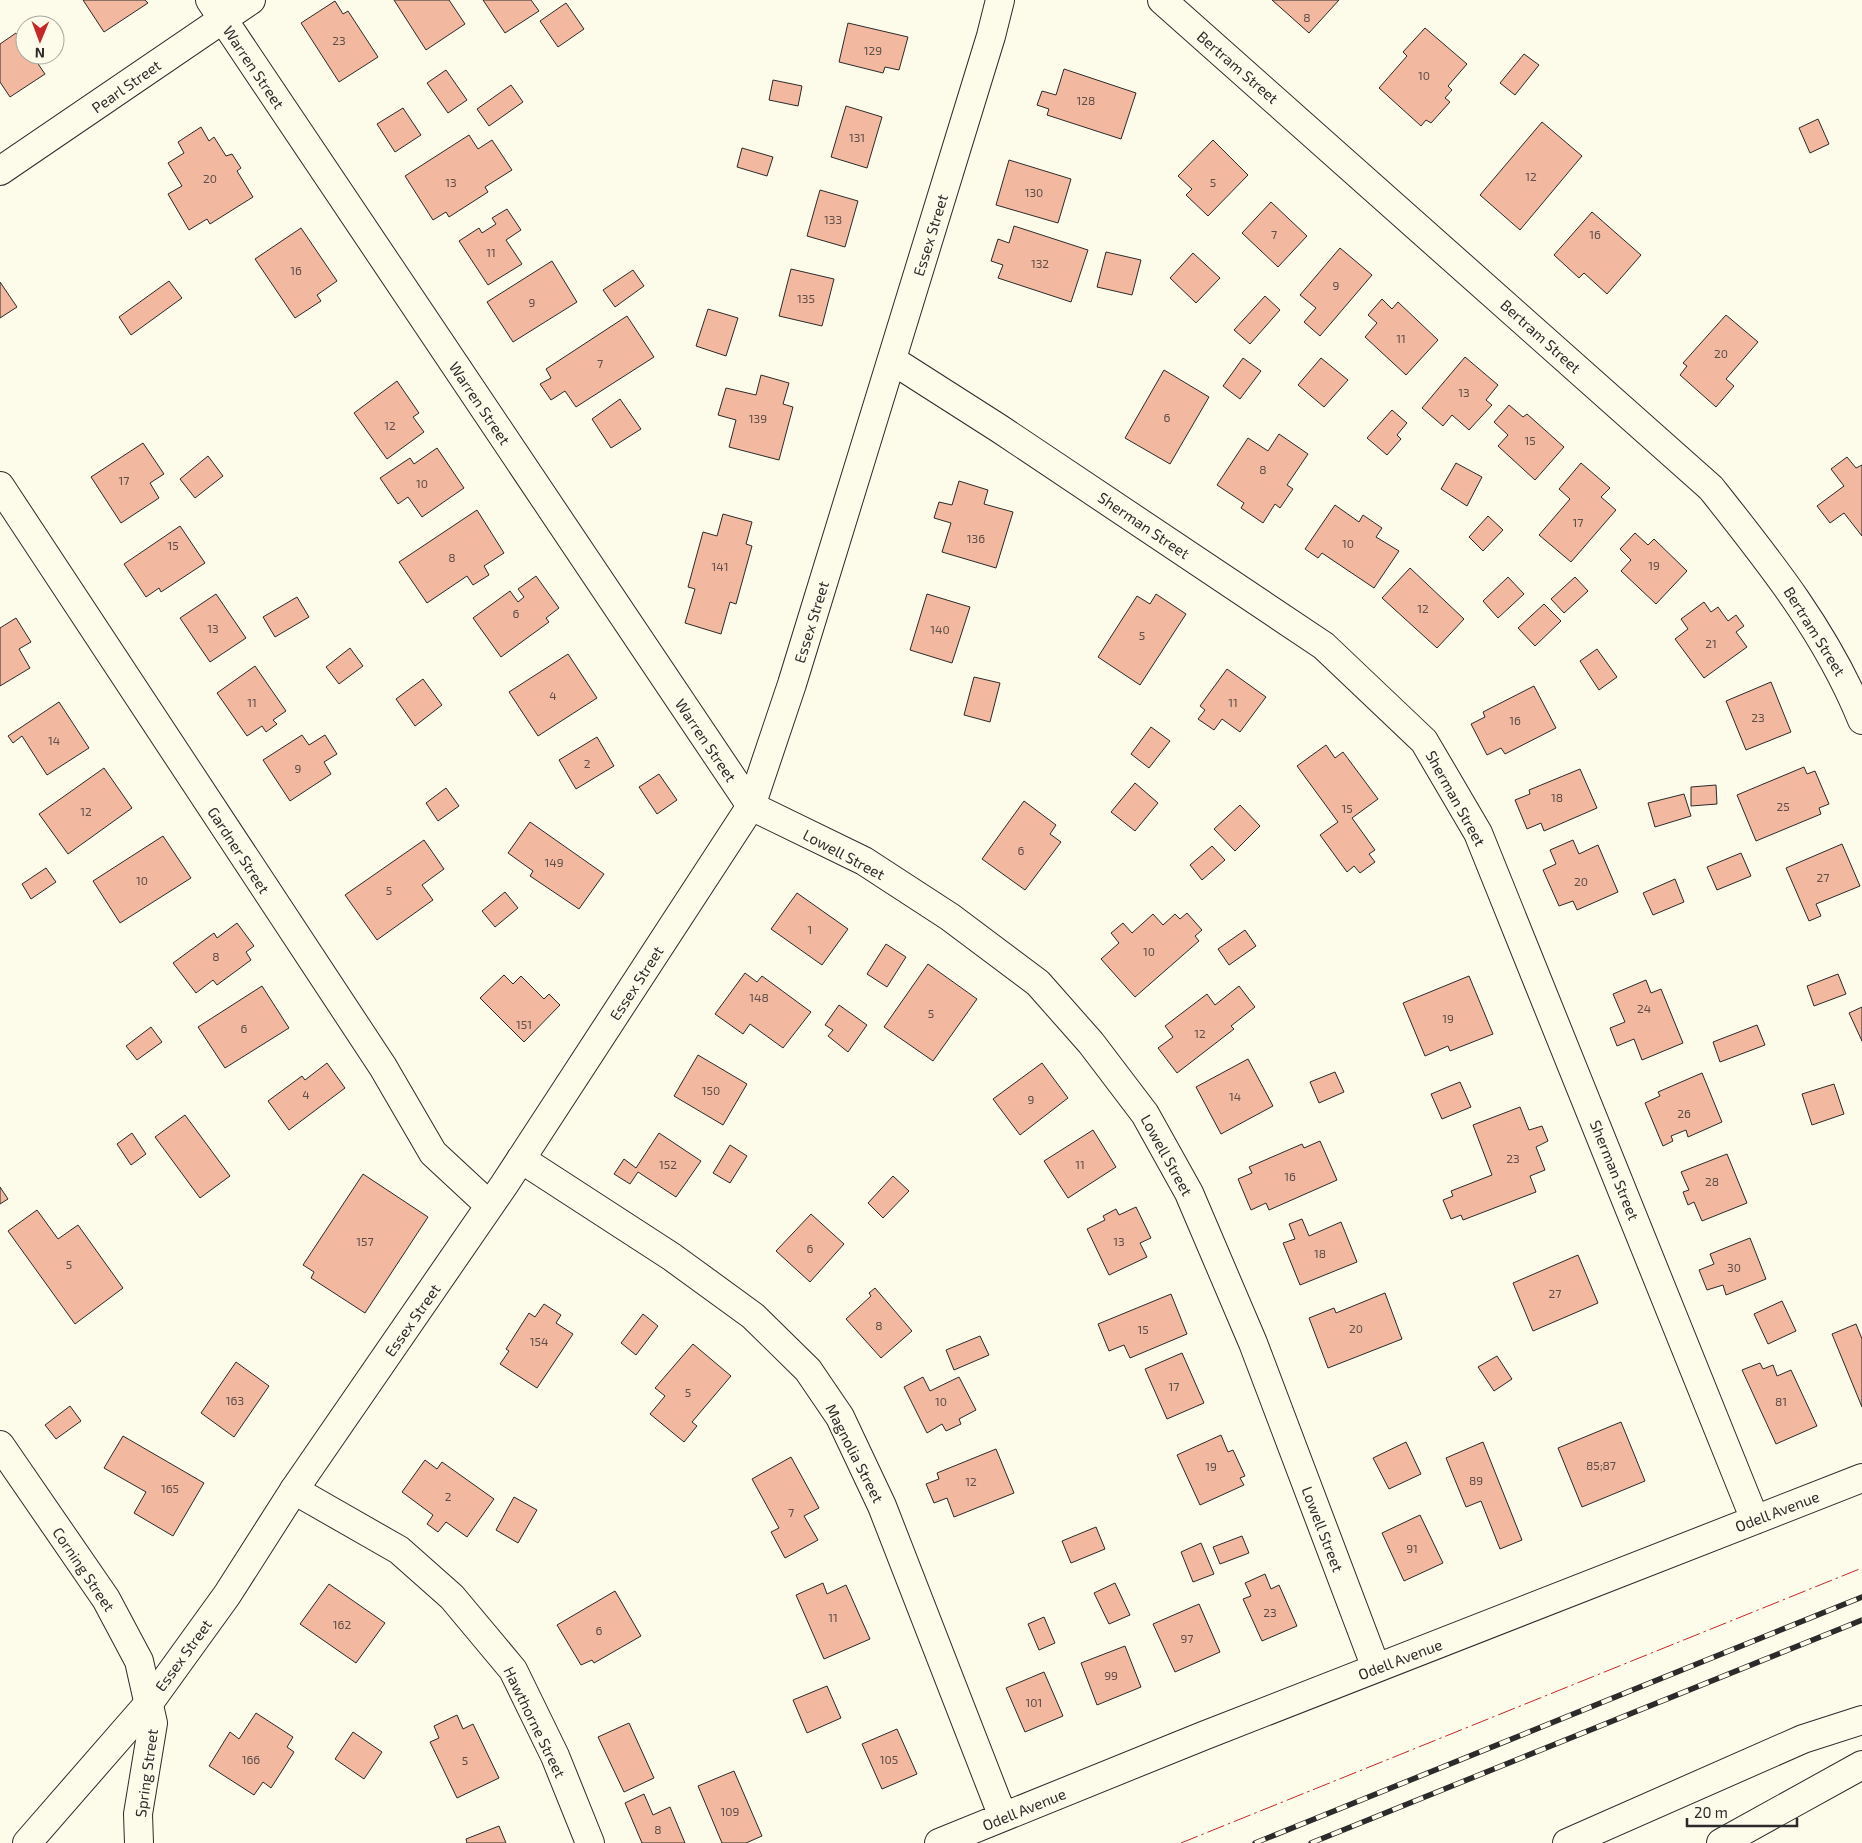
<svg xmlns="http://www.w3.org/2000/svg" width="1862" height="1843" font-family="'Exo 2',sans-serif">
<rect width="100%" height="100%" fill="#fdfbea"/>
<!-- building -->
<path fill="#f2b8a0" stroke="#2b2b2b" d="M83 0H145L148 3 104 32Z
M394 0H449L465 24 426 50Z
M483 0H531L539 11 505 33Z
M1272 0H1339L1309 33Z
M335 1 343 14 348 11 378 57 339 82 301 23Z
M566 3 584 29 558 47 540 21Z
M848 23 908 37 899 70 885 67 883 73 839 62Z
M1425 28 1467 64 1448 86 1452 90 1445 98 1450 102 1431 123 1426 120 1421 126 1379 88 1407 56 1403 52Z
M16 33 25 45V55H32L45 74 10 97 0 82V44Z
M1524 54 1539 65 1515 95 1500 83Z
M1064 69 1136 93 1121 139 1047 115 1049 109 1037 105 1042 91 1056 95Z
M446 70 467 100 448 113 427 83Z
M773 80 802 86 798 106 769 100Z
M511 85 523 102 489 126 477 109Z
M846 106 882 117 867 168 831 157Z
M403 108 421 135 395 152 377 124Z
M1818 119 1829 144 1810 153 1799 128Z
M1542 122 1582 156 1520 230 1480 195Z
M201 127 209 141 214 137 226 156 232 154 241 168 237 171 253 197 210 224 207 219 189 230 168 194 182 186 168 163 184 153 178 142Z
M469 135 478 149 492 140 512 170 485 187 488 192 449 217 446 212 433 220 405 176Z
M1213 140 1248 175 1208 216 1186 195 1192 189 1178 176Z
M742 148 773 157 767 176 737 167Z
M1009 160 1071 179 1058 223 996 205Z
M820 190 858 201 845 247 807 236Z
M1271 202 1307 236 1278 267 1242 233Z
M507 209 521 230 506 240 522 264 488 285 459 241 479 228 482 233 496 224 492 218Z
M1592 212 1641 255 1607 294 1584 273 1579 278 1554 255Z
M1014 226 1088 250 1071 302 998 278 1003 265 991 261 998 239 1009 243Z
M301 228 337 281 317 295 321 301 295 318 255 259Z
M1340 248 1372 275 1320 336 1304 322 1316 308 1300 295Z
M1106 252 1141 260 1132 295 1097 287Z
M1193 253 1220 278 1196 303 1170 278Z
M552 261 577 302 513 342 487 302Z
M791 269 834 279 822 326 779 316Z
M633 270 644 286 615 307 603 290Z
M169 281 182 298 131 335 119 317Z
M0 282 17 307 0 318Z
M1265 296 1280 310 1250 344 1234 330Z
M1382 299 1392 309 1398 302 1438 340 1406 375 1365 337 1377 323 1368 315Z
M708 309 738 318 726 356 696 346Z
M1726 315 1758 342 1726 379 1734 386 1716 407 1680 375 1687 366 1683 363Z
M627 316 654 357 576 407 565 391 551 400 540 384 551 378 546 369Z
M1465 357 1498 385 1486 400 1492 405 1469 430 1452 415 1443 426 1422 408Z
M1243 358 1261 371 1240 399 1223 386Z
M1321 358 1348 380 1324 407 1298 385Z
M1164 370 1209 397 1170 464 1125 438Z
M761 375 789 383 783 404 793 407 779 460 729 447 736 420 718 415 726 388 756 395Z
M397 381 419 413 413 417 424 432 387 459 354 413Z
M620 399 641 429 611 448 592 419Z
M1509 405 1523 417 1527 414 1564 447 1535 480 1498 446 1508 435 1494 422Z
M1392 410 1407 423 1397 435 1401 439 1387 455 1367 438Z
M1279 434 1308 454 1287 485 1293 489 1280 508 1275 504 1263 523 1241 508 1244 503 1217 485 1248 438 1268 451Z
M143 443 164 474 150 483 159 498 121 523 91 477Z
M437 448 464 488 422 517 408 497 398 504 380 478 410 458 414 464Z
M208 456 223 476 195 498 180 479Z
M1847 457 1856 468 1862 465V536L1844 513 1830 523 1817 506 1844 486 1831 469Z
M1456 463 1482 477 1467 506 1441 489Z
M1581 463 1610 488 1601 497 1616 510 1571 562 1539 535 1570 499 1559 489Z
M959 481 988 490 984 504 1013 512 996 568 942 552 951 523 934 518 939 502 952 505Z
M1335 505 1359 522 1363 515 1382 528 1376 537 1399 551 1374 588 1322 553 1318 558 1305 549Z
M477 510 504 553 484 566 489 575 473 585 467 576 427 603 399 562Z
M723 514 752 522 746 544 752 546 736 604 730 602 721 634 685 623 695 589 688 587 703 532 717 536Z
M1488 516 1503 530 1483 551 1469 537Z
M180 526 205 563 161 592 159 588 146 597 124 564Z
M1635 533 1648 545 1654 539 1687 571 1656 604 1621 571 1631 560 1620 549Z
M1410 568 1464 619 1437 648 1382 598Z
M536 576 559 608 546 618 549 622 501 657 473 618 510 591 518 602 524 597 518 589Z
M1508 577 1524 594 1498 618 1483 601Z
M1575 577 1588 591 1564 613 1551 599Z
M216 594 246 638 210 662 180 618Z
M927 594 970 607 952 663 910 650Z
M1156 594 1186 614 1140 685 1098 657 1137 596 1150 604Z
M297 597 309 617 275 637 263 617Z
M1704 602 1711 612 1718 607 1728 621 1736 615 1744 626 1736 632 1747 647 1704 678 1675 639 1688 629 1681 619Z
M1544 604 1561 621 1535 646 1518 628Z
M16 618 31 642 19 649 30 668 0 686V628Z
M350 648 363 666 339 684 326 667Z
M1597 649 1617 677 1599 690 1580 661Z
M568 654 597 698 538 736 509 692Z
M255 666 286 711 273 720 277 724 266 732 262 726 247 736 217 693Z
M1227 669 1266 697 1240 732 1222 719 1214 730 1198 719 1205 710 1200 706Z
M974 677 1000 683 990 722 964 715Z
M423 679 442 705 415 726 396 699Z
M1771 682 1791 732 1746 750 1726 701Z
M1534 686 1556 728 1505 754 1501 748 1487 755 1471 724 1485 717 1483 712Z
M59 702 89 748 47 775 22 736 13 743 8 736Z
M1151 727 1170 741 1149 768 1131 754Z
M302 735 309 745 325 735 337 754 324 762 331 774 290 801 263 760Z
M597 737 614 766 576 789 559 760Z
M1326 745 1335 758 1343 752 1378 799 1352 818 1375 850 1369 854 1375 862 1360 873 1354 866 1347 872 1320 835 1338 822 1297 766Z
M1804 767 1807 774 1815 771 1829 804 1819 808 1821 814 1756 841 1737 795Z
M104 768 132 808 68 854 39 814Z
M1580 769 1597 808 1544 831 1541 823 1527 829 1515 800 1530 794 1529 790Z
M659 774 677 800 657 814 639 787Z
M1135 783 1158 803 1135 831 1111 812Z
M1716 785 1717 804 1691 806V787Z
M446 788 459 806 438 821 426 803Z
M1684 794 1691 816 1655 827 1648 803Z
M1024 801 1056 825 1050 834 1061 842 1025 890 982 859Z
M1240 805 1260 826 1235 851 1214 829Z
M530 822 604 874 579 909 530 876 533 871 508 853Z
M163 836 191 878 120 923 93 881Z
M424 840 444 869 422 885 433 900 377 940 345 895Z
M1573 840 1579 854 1598 845 1618 892 1577 910 1573 901 1559 906 1543 870 1556 864 1550 850Z
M1842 844 1860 886 1816 904 1821 916 1809 921 1786 868Z
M1212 846 1225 860 1202 880 1190 865Z
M1741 853 1751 876 1717 890 1707 867Z
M46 868 56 882 31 899 22 884Z
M1675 879 1684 902 1653 915 1643 893Z
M505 892 518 908 495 927 482 911Z
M797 893 848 929 822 965 771 929Z
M1187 913 1202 930 1195 936 1199 941 1135 997 1101 959 1119 943 1111 933 1123 923 1132 933 1153 914 1163 925 1175 914 1180 919Z
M237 923 254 946 246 952 251 960 217 985 213 980 196 993 173 963 214 933 217 938Z
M1245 930 1256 946 1229 965 1218 949Z
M886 944 906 957 887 987 867 974Z
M928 964 977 999 933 1061 884 1027Z
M745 973 757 982 762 976 811 1012 783 1048 750 1024 743 1034 715 1014Z
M1838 974 1846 994 1814 1006 1807 986Z
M504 975 513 984 521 976 544 999 549 994 560 1005 524 1042 480 998Z
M1469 976 1493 1034 1450 1051 1448 1046 1425 1056 1403 1003Z
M1646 980 1651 993 1661 989 1683 1043 1642 1060 1634 1039 1617 1046 1610 1028 1625 1022 1613 994Z
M262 986 289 1028 225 1068 198 1027Z
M1239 986 1255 1007 1231 1026 1234 1029 1177 1073 1158 1048 1173 1037 1165 1026 1207 994 1215 1005Z
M839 1005 867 1025 848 1052 828 1036 833 1030 825 1025Z
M1862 1007V1041L1849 1013Z
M1757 1025 1765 1045 1720 1062 1713 1042Z
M151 1027 162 1042 137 1060 126 1046Z
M698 1055 747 1084 723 1125 674 1096Z
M1248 1059 1273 1106 1221 1134 1196 1087Z
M327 1063 345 1088 289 1130 268 1101 302 1076 305 1080Z
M1042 1063 1068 1098 1020 1135 993 1099Z
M1335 1072 1344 1092 1319 1103 1310 1082Z
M1702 1073 1722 1122 1688 1137 1686 1130 1671 1136 1673 1141 1663 1146 1645 1103 1660 1096 1658 1092Z
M1460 1082 1471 1107 1442 1119 1431 1094Z
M1834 1084 1844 1114 1812 1125 1802 1094Z
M1520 1107 1529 1130 1542 1126 1548 1141 1536 1147 1545 1170 1530 1176 1536 1192 1463 1220 1461 1215 1451 1219 1443 1200 1453 1196 1451 1191 1492 1175 1473 1125Z
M185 1115 230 1176 200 1198 155 1137Z
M1093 1130 1116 1167 1068 1198 1044 1161Z
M132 1133 146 1154 131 1165 117 1144Z
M659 1133 701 1161 676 1197 638 1172 630 1184 614 1174 624 1159 636 1168Z
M1320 1141 1337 1180 1269 1210 1266 1203 1251 1210 1238 1179 1252 1173 1249 1167 1302 1144 1304 1148Z
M730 1145 747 1156 730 1183 713 1173Z
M1727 1154 1747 1203 1702 1221 1694 1202 1688 1205 1683 1192 1689 1190 1681 1172Z
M363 1174 428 1217 365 1313 311 1278 314 1272 303 1265Z
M893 1176 909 1191 883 1218 868 1203Z
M0 1187 8 1199 0 1204Z
M1136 1207 1151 1238 1140 1243 1147 1257 1109 1275 1087 1229 1105 1220 1103 1216 1116 1209 1119 1215Z
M37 1210 58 1239 78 1225 123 1288 75 1324 8 1231Z
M811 1214 844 1244 810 1282 776 1251Z
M1302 1219 1309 1236 1341 1222 1357 1262 1300 1285 1283 1243 1295 1239 1289 1224Z
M1750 1238 1766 1279 1726 1295 1723 1285 1707 1290 1699 1270 1714 1264 1710 1254Z
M1578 1255 1598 1303 1533 1331 1513 1283Z
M875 1288 912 1331 881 1358 846 1319 871 1296 869 1293Z
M1385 1293 1402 1339 1328 1368 1309 1318 1334 1308 1336 1313Z
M1171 1294 1187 1334 1130 1358 1124 1345 1109 1351 1098 1324Z
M1782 1301 1796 1331 1768 1344 1754 1314Z
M544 1304 561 1315 556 1323 573 1334 537 1388 500 1364 509 1351 506 1349 529 1313 535 1317Z
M643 1314 658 1326 636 1355 621 1343Z
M1856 1324 1862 1339V1407L1832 1334Z
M980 1336 989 1355 954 1370 946 1350Z
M693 1344 731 1376 692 1422 697 1426 684 1442 650 1414 665 1396 655 1388Z
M1182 1353 1204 1403 1167 1419 1145 1369Z
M1497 1356 1512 1379 1494 1391 1478 1367Z
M236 1362 269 1386 234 1437 201 1413Z
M1760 1363 1763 1369 1773 1365 1777 1376 1791 1370 1817 1426 1776 1444 1742 1370Z
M923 1377 930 1391 959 1377 976 1410 959 1419 961 1424 946 1431 942 1424 927 1433 904 1387Z
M70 1406 81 1421 56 1439 45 1425Z
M1621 1422 1645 1481 1582 1507 1558 1448Z
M1221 1435 1228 1452 1233 1450 1245 1476 1240 1478 1244 1485 1200 1505 1177 1455Z
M123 1436 204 1483 173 1536 134 1513 146 1492 104 1468Z
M1406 1442 1421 1474 1389 1489 1373 1458Z
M1483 1442 1522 1540 1500 1549 1481 1501 1466 1507 1446 1458Z
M996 1449 1014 1493 954 1517 947 1498 934 1503 926 1484 939 1479 937 1473Z
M791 1457 819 1508 804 1516 818 1540 785 1558 771 1532 779 1528 752 1479Z
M425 1460 437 1469 442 1462 494 1499 467 1537 446 1522 438 1532 427 1524 433 1515 402 1492Z
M514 1497 537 1510 518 1543 496 1530Z
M1420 1515 1443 1563 1404 1581 1382 1533Z
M1096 1527 1105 1549 1071 1563 1062 1541Z
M1242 1536 1249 1553 1220 1564 1213 1547Z
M1201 1543 1214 1574 1193 1582 1181 1552Z
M1265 1574 1271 1589 1279 1585 1297 1626 1262 1641 1243 1599 1251 1596 1245 1583Z
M823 1583 827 1594 846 1585 870 1639 824 1659 796 1595Z
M1115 1583 1130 1615 1109 1624 1094 1593Z
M329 1584 385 1623 356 1663 300 1624Z
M615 1591 641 1636 594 1663 592 1660 581 1665 557 1625Z
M1199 1604 1220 1652 1175 1672 1153 1624Z
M1044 1617 1055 1643 1039 1650 1028 1624Z
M1125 1646 1141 1687 1097 1705 1081 1663Z
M1044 1672 1063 1716 1025 1732 1006 1688Z
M827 1686 841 1718 807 1733 793 1700Z
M256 1713 293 1737 287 1747 294 1752 271 1788 263 1782 254 1795 209 1766 230 1732 239 1739Z
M457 1715 463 1729 473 1724 499 1778 457 1798 430 1742 439 1738 434 1726Z
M629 1723 654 1778 624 1792 598 1737Z
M897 1729 917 1774 882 1789 862 1744Z
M353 1732 382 1752 364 1779 335 1759Z
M734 1771 762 1836 746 1843H722L698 1786Z
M644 1794 653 1815 670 1807 685 1843H642L625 1803Z
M499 1826 506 1843H467L466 1839Z"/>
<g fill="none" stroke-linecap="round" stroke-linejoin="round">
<!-- minor casing -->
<g stroke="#2b2b2b" stroke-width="30">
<path id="minor" d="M210 0 751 806 864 861 950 917 1038 983 1091 1043 1145 1114 1189 1193 1253 1343 1376 1668
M1162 0 1711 488C1769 561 1827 633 1862 720
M0 171 251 0
M892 360 1000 429 1324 646 1424 741 1478 833 1755 1520
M0 486 383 1067 433 1153 489 1205
M521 1159 672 1257 753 1316 808 1370 840 1417 882 1506 1003 1817
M0 1445 106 1599 139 1661 153 1723 138 1814 139 1843
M294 1490 399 1550 452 1597 513 1670 555 1756 590 1843
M939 1843 1203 1736 1862 1478
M1567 1843 1803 1739 1862 1720"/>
</g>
<!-- major casing -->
<g stroke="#2b2b2b" stroke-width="30">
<path id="major" d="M27 1843 149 1703 227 1595 294 1490 504 1185 751 806 792 684 991 36 1000 0
M1721 1843 1862 1765"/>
</g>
<!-- minor -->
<use href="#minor" stroke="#fdfbea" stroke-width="28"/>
<!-- major -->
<use href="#major" stroke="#fdfbea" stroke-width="28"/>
<!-- rail casing -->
<g stroke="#2b2b2b" stroke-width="5.5">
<path id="rail" d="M1255 1843 1862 1597
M1311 1843 1862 1620"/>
</g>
<!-- rail -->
<use href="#rail" stroke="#fdfbea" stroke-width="4" stroke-dasharray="11" stroke-linecap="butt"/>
<!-- power -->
<path stroke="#c62828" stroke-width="1" stroke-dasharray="18 4 2.5 4" stroke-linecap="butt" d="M1181 1843 1862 1568"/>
</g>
<g text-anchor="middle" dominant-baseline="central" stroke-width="4" stroke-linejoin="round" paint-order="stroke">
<!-- number labels -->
<g font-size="12" fill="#5d4e48">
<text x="1307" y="17">8</text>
<text x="339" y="40">23</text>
<text x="873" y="50">129</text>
<text x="1424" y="75">10</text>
<text x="1086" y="100">128</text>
<text x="857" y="137">131</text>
<text x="1531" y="176">12</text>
<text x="210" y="178">20</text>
<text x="451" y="182">13</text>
<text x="1213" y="182">5</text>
<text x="1034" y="192">130</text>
<text x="833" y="219">133</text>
<text x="1274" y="234">7</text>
<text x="1595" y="234">16</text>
<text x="491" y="252">11</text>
<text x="1040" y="263">132</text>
<text x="296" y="270">16</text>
<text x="1336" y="285">9</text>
<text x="806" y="298">135</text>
<text x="532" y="302">9</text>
<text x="1401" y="338">11</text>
<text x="1721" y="353">20</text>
<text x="600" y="363">7</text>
<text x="1464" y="392">13</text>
<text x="1167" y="417">6</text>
<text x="758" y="418">139</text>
<text x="390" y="425">12</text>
<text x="1530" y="440">15</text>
<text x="1263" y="469">8</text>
<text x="124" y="480">17</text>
<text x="422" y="483">10</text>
<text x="1578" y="522">17</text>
<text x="976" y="538">136</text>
<text x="1348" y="543">10</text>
<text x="173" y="545">15</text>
<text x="452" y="557">8</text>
<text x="1654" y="565">19</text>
<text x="720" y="566">141</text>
<text x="1423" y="608">12</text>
<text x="516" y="613">6</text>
<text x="213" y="628">13</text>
<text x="940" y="629">140</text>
<text x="1142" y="635">5</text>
<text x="1711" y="643">21</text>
<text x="553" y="695">4</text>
<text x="252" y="702">11</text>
<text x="1233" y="702">11</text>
<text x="1758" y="717">23</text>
<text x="1515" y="720">16</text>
<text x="54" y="740">14</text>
<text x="587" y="763">2</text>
<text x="298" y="768">9</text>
<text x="1557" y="797">18</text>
<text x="1783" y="806">25</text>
<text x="1347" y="808">15</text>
<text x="86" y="811">12</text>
<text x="1021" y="850">6</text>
<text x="554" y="862">149</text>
<text x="1823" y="877">27</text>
<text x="142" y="880">10</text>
<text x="1581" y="881">20</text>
<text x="389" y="890">5</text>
<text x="810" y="929">1</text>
<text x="1149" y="951">10</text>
<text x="216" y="956">8</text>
<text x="759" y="997">148</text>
<text x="1644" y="1008">24</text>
<text x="931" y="1013">5</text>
<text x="1448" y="1018">19</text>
<text x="524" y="1024">151</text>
<text x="244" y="1028">6</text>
<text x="1200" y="1033">12</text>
<text x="711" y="1090">150</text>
<text x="306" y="1094">4</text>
<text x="1235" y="1096">14</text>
<text x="1031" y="1099">9</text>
<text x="1684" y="1113">26</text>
<text x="1513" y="1158">23</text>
<text x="668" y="1164">152</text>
<text x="1080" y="1164">11</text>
<text x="1290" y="1176">16</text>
<text x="1712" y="1181">28</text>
<text x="365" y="1241">157</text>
<text x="1119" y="1241">13</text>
<text x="810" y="1248">6</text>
<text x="1320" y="1253">18</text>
<text x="69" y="1264">5</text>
<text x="1734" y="1267">30</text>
<text x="1555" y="1293">27</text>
<text x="879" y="1325">8</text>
<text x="1356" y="1328">20</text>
<text x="1143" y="1329">15</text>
<text x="539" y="1341">154</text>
<text x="1174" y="1386">17</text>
<text x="688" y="1392">5</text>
<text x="235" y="1400">163</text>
<text x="941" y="1401">10</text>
<text x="1781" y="1401">81</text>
<text x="1601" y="1465">85;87</text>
<text x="1211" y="1466">19</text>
<text x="1476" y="1480">89</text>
<text x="971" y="1481">12</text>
<text x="170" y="1488">165</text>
<text x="448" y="1496">2</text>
<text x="791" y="1512">7</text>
<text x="1412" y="1548">91</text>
<text x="1270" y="1612">23</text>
<text x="833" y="1617">11</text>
<text x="342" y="1624">162</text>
<text x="599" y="1630">6</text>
<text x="1187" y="1638">97</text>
<text x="1111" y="1675">99</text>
<text x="1034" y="1702">101</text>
<text x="251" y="1759">166</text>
<text x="889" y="1759">105</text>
<text x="465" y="1760">5</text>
<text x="730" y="1811">109</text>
<text x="658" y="1829">8</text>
</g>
<!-- street labels -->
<g font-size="15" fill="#2b2b2b" stroke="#fdfbea">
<text transform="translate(254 67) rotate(56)">Warren Street</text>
<text transform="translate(1238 67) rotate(41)">Bertram Street</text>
<text transform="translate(126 86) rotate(-35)">Pearl Street</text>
<text transform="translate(930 235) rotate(-73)">Essex Street</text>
<text transform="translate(1541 336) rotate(42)">Bertram Street</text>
<text transform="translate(480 403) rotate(56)">Warren Street</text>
<text transform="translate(1144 525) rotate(34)">Sherman Street</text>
<text transform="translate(811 622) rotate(-73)">Essex Street</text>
<text transform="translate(1815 631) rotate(58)">Bertram Street</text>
<text transform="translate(706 740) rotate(56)">Warren Street</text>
<text transform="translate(1456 798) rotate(61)">Sherman Street</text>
<text transform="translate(239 850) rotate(57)">Gardner Street</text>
<text transform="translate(844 854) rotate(28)">Lowell Street</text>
<text transform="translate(636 983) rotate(-57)">Essex Street</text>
<text transform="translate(1167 1155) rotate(61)">Lowell Street</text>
<text transform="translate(1615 1170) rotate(68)">Sherman Street</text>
<text transform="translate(412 1320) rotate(-55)">Essex Street</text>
<text transform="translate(855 1453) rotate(63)">Magnolia Street</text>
<text transform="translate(1777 1511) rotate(-21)">Odell Avenue</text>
<text transform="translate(1323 1529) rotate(69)">Lowell Street</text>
<text transform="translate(84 1569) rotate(56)">Corning Street</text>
<text transform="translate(183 1655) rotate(-54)">Essex Street</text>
<text transform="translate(1400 1659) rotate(-21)">Odell Avenue</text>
<text transform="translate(535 1722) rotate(64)">Hawthorne Street</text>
<text transform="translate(146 1773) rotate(-82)">Spring Street</text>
<text transform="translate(1024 1809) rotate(-22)">Odell Avenue</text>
</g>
</g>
<!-- north arrow -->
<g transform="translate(40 40) rotate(181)"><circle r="24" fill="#fdfbea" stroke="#a9a89e"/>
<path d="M0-4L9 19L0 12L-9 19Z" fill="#c62828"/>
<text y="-8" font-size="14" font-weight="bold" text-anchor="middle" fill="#2b2b2b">N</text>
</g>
<!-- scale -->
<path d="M1687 1818v8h110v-8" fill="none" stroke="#2b2b2b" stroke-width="2.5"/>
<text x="1694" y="1818" font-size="15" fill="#2b2b2b" stroke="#fdfbea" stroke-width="4" paint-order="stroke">20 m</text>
</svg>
